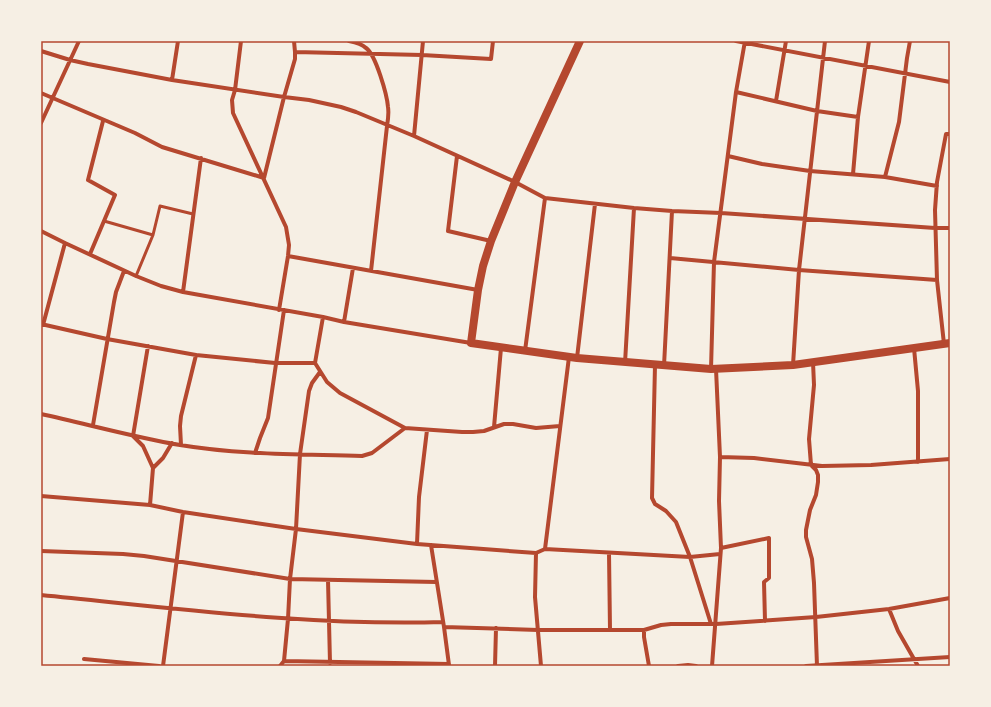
<svg xmlns="http://www.w3.org/2000/svg" width="991" height="707" font-family="'Noto Sans',sans-serif">
<rect width="100%" height="100%" fill="#f6efe4"/>
<g fill="none" stroke-linecap="round" stroke-linejoin="round">
<!-- service -->
<path stroke="#b5482f" stroke-width="3" d="M104 221 153 235
M136 276 153 235 160 206 193 214"/>
<!-- minor -->
<path stroke="#b5482f" stroke-width="4" d="M241 41 235 90 232 100 233 113 286 227 289 245 288 256 279 310
M349 41C354 42 362 44 366 48 376 55 387 95 388 107 389 113 388 120 387 126L371 271
M736 41 950 82
M41 51 70 60 88 64 172 80 284 97 309 100 341 107 356 112 414 136 515 182 545 198 634 208 672 211 721 213 935 228H950
M295 52 422 55 491 59 493 41
M172 80 178 41
M736 92 817 111 858 117
M41 93 135 133 162 147 264 178 284 97 295 59V52L294 41
M776 101 786 41
M41 123 79 41
M414 136 423 41
M457 156 448 231 491 241
M728 156 762 164 810 171 885 177 937 186
M853 174 858 117 869 41
M885 177 899 122 907 58 910 41
M41 231 65 243 136 276 161 286 183 292 323 317 344 322 471 343
M90 254 115 195 88 180 103 121
M288 256 478 290
M670 258 799 270 937 280
M183 292 201 158
M323 317 315 363 327 382 340 393 405 428 462 432H473L484 431 504 424H513L536 428 560 426
M344 322 353 268
M41 324 107 339 196 355 275 363H315
M43 325 65 243
M944 344 937 280 935 210 937 182 946 134H950
M148 346 133 436 143 446 153 468 150 505
M914 348 918 391V462
M525 351 545 198
M577 358 595 204
M813 362 814 385 809 439 811 465 816 470 818 475V482L816 495 810 510 806 530V537L812 559 814 583 817 666
M625 363 634 208
M655 365 652 498 655 504 666 511 676 522 690 557 711 624
M793 365 799 270 825 41
M664 366 672 211
M711 369 714 262 736 92 745 41
M41 414C87 424 133 437 180 445 240 455 301 454 362 456L372 453 405 428
M93 425 114 302 116 292 124 271
M494 427 501 348
M181 445 180 426 181 416 196 355
M255 453 260 438 268 418 284 310
M720 457 754 458 822 466 871 465 950 459
M153 468 163 458 172 443
M41 496 150 505 183 512 296 529 417 544 536 553 545 549 690 557 720 554
M417 544 419 497 427 430
M431 545 444 627 449 665
M721 548 769 538V578L764 582 765 621
M545 549 569 357
M41 551 123 554 144 556 290 579 436 582
M536 553 535 597 541 666
M609 553 610 630
M328 580 330 663
M41 595C174 608 308 626 443 622
M889 609 898 631 918 666
M444 627 538 630H644L661 625 671 624H716L816 617 889 609 950 598
M644 630V637L649 666
M84 659 159 666
M284 661 449 664
M163 666 183 512
M280 666 284 661 288 619 290 579 296 529 300 454 309 391 312 383 320 372
M495 666 496 628
M678 666 688 665 696 666
M712 666 721 548 719 501 720 457 716 369
M806 666 950 657"/>
<!-- secondary -->
<path stroke="#b5482f" stroke-width="8" d="M580 41 515 182 491 241 483 266 478 290 471 343 577 358 711 369 793 365 950 343"/>
</g>
<!-- border -->
<rect width="991" height="707" fill="none" stroke="#f6efe4" stroke-width="84"/>
<rect x="42" y="42" width="907" height="623" fill="none" stroke="#b5482f" stroke-width="1.5"/>
</svg>
